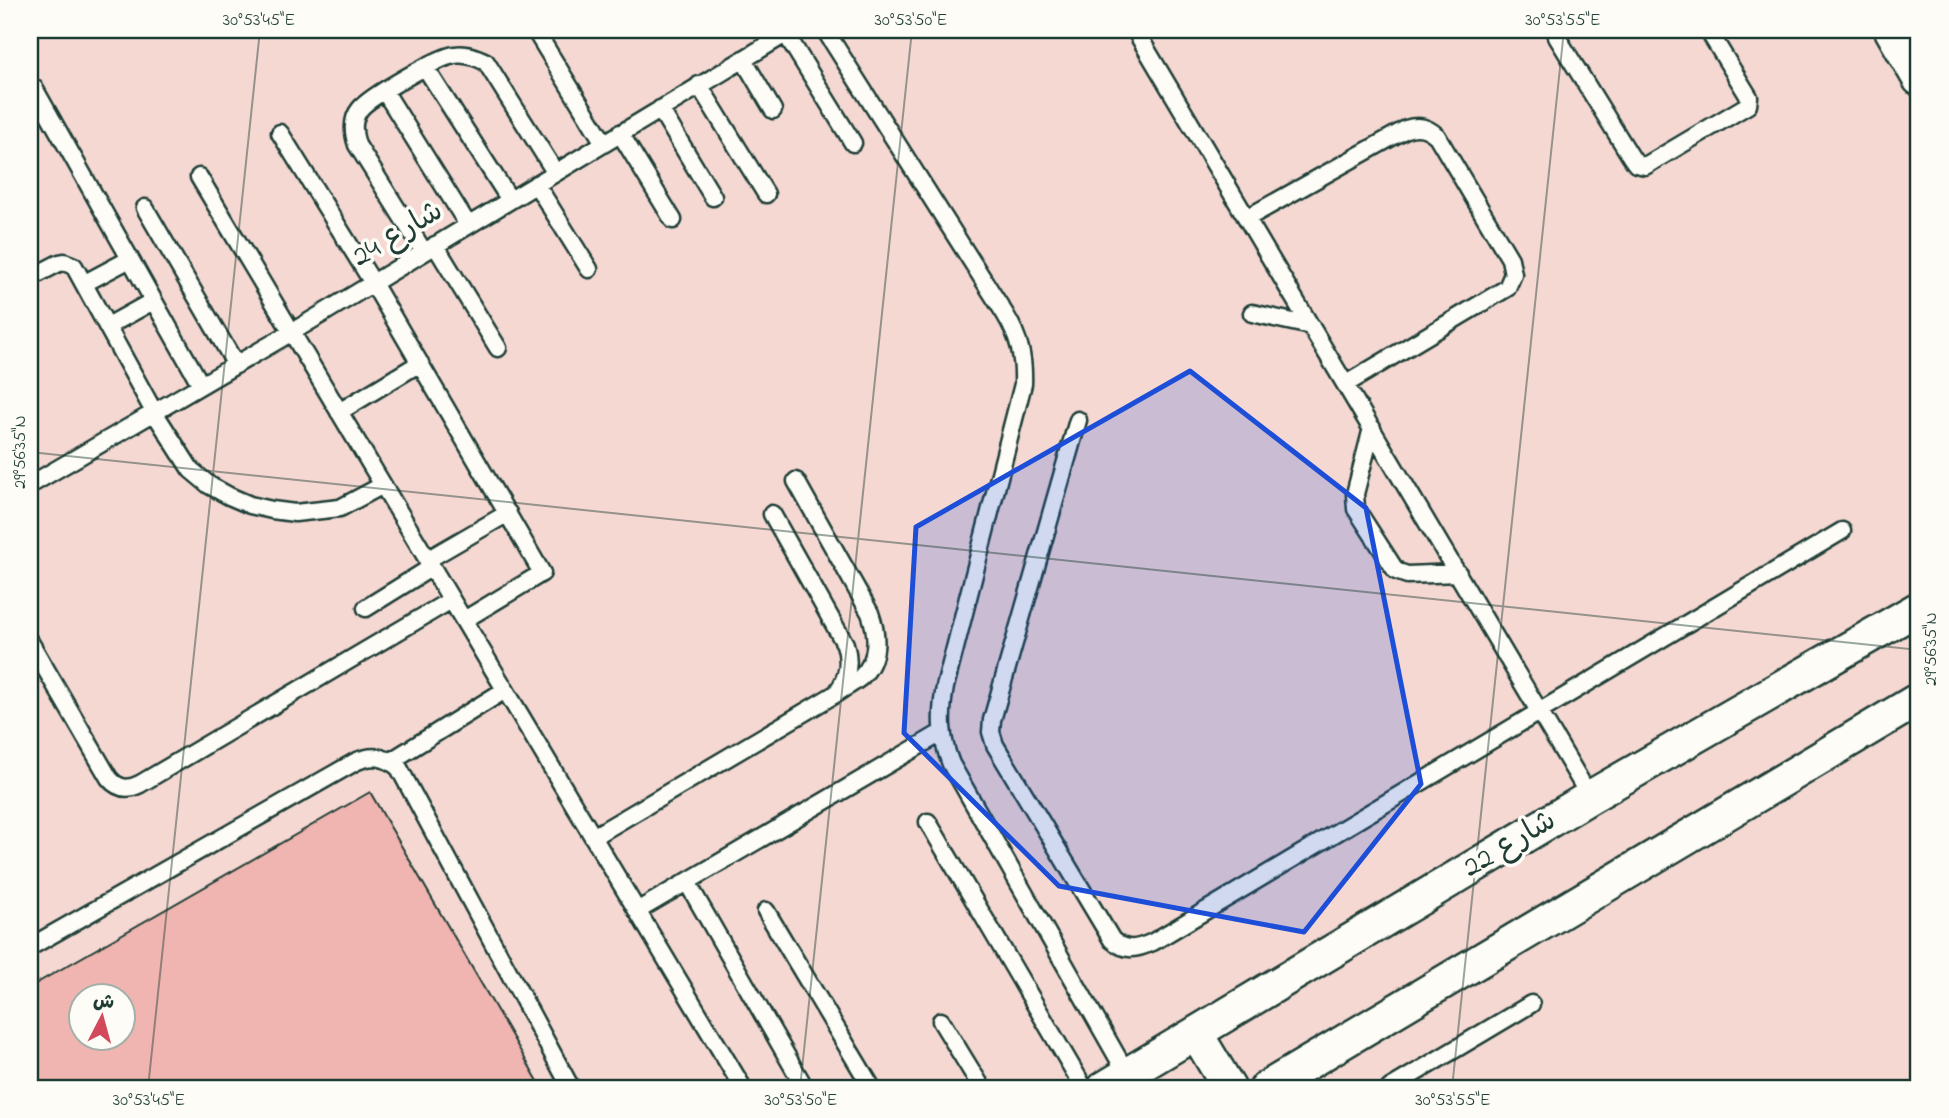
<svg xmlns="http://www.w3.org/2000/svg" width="1949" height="1118" font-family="'Indie Flower','Playpen Sans Arabic',sans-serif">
<rect width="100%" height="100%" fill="#f9e7e2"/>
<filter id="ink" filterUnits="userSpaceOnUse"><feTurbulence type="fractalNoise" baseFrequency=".0143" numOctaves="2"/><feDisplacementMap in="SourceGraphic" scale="14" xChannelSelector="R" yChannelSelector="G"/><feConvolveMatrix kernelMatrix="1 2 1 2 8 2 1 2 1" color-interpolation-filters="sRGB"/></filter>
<g filter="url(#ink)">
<!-- built -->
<path fill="#f6d8d3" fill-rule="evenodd" d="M30 30H1919V1088H30ZM80 996H122V1038H80Z"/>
<!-- building -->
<path fill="#f0b5b0" stroke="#1f3d34" stroke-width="2" fill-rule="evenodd" d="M370 792 542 1088H30V987ZM80 996H122V1038H80Z"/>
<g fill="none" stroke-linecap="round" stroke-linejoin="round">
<!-- lane casing -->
<g stroke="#1f3d34" stroke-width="21">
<path id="lane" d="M535 30 604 143
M825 30 1005 314C1019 337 1024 357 1023 384L945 687C940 715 940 737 951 764L1127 1074
M1135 30 1590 797
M1556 30 1557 37 1631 157 1636 164 1645 166 1748 105 1749 97 1708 30
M786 34 853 143
M743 59 773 110
M425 67 510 200
M699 85 766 194
M34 88 201 385
M385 92 468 225
M660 109 713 197
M280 133 373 283 542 573 464 620
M620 133 673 220
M199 177 743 1088
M536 184 589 269
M145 208 236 365
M1247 218 1406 129C1419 125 1427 127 1437 136L1510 259 1513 274 1507 288 1346 384
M435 245 498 348
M424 252 357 145C353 133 351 120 360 109 369 97 440 56 455 55 466 53 476 57 486 62L555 172
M30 278 59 263 64 262 74 266 154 412 191 470 209 485 229 496 250 505 272 510 295 513 340 508 383 485
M85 283 130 259
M1252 313 1311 326
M108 326 153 301
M339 412 420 363
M1078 420 992 720 991 732 995 745 1112 940C1126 952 1137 949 1153 942L1842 531
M1372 428 1355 494 1356 509 1360 515 1396 571 1407 575 1458 573
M30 485 292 332 792 30
M772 514 845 644C850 661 849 676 838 691
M427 560 508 513
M366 608 432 567
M30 642 109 778C118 789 128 790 140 784L451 600
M391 761 505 690
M928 822 1084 1088
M593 837 837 693C844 688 854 683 861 677 879 660 878 635 870 613L796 481
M687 882 805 1088
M637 911 941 733
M766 911 872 1088
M30 947 355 762C372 754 386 756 399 768L571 1088
M941 1021 982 1088
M1390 1088 1531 1004"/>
</g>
<!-- street casing -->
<g stroke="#1f3d34" stroke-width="37">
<path id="street" d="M1891 30 1919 79
M1196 1033 1229 1088
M1104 1088 1590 797 1919 608
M1266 1088 1919 699"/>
</g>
<!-- lane -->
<use href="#lane" stroke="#fdfcf7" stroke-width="16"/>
<!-- street -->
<use href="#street" stroke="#fdfcf7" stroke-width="32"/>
</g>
</g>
<!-- marked area -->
<path fill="#1d4ed8" fill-opacity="0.2" stroke="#1d4ed8" stroke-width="5" stroke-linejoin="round" d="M1190 371 1366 508 1421 784 1304 932 1059 886 904 733 916 527Z"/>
<!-- ticks -->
<path fill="none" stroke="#1f3d34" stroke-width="2" stroke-opacity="0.45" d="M30 452 1919 650M148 1088 260 30M800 1088 912 30M1452 1088 1564 30"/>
<g text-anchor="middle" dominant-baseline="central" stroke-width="7" stroke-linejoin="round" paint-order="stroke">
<!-- street labels -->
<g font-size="30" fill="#1f3d34" stroke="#fdfcf7">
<text transform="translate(398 235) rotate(-31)">شارع 24</text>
<text transform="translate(1510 845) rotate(-31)">شارع 22</text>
</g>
</g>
<!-- margin -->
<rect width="1949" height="1118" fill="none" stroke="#fdfcf7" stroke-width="77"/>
<!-- north arrow -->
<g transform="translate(102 1017) rotate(6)"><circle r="33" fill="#fdfcf7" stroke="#a4b0a9" stroke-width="2"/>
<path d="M0-5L12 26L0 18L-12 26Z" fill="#d1495b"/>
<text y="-10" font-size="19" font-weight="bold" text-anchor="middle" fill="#1f3d34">ش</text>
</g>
<rect x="38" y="38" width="1872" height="1042" fill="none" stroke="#1f3d34" stroke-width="2.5"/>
<g font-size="18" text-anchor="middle" fill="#1f3d34">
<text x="259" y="25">30°53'45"E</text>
<text x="911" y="25">30°53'50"E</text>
<text x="1563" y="25">30°53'55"E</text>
<text transform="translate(19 452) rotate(-90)" y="6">29°56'35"N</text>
<text transform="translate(1930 649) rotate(-90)" y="6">29°56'35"N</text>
<text x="149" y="1105">30°53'45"E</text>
<text x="801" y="1105">30°53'50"E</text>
<text x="1453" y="1105">30°53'55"E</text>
</g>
</svg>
